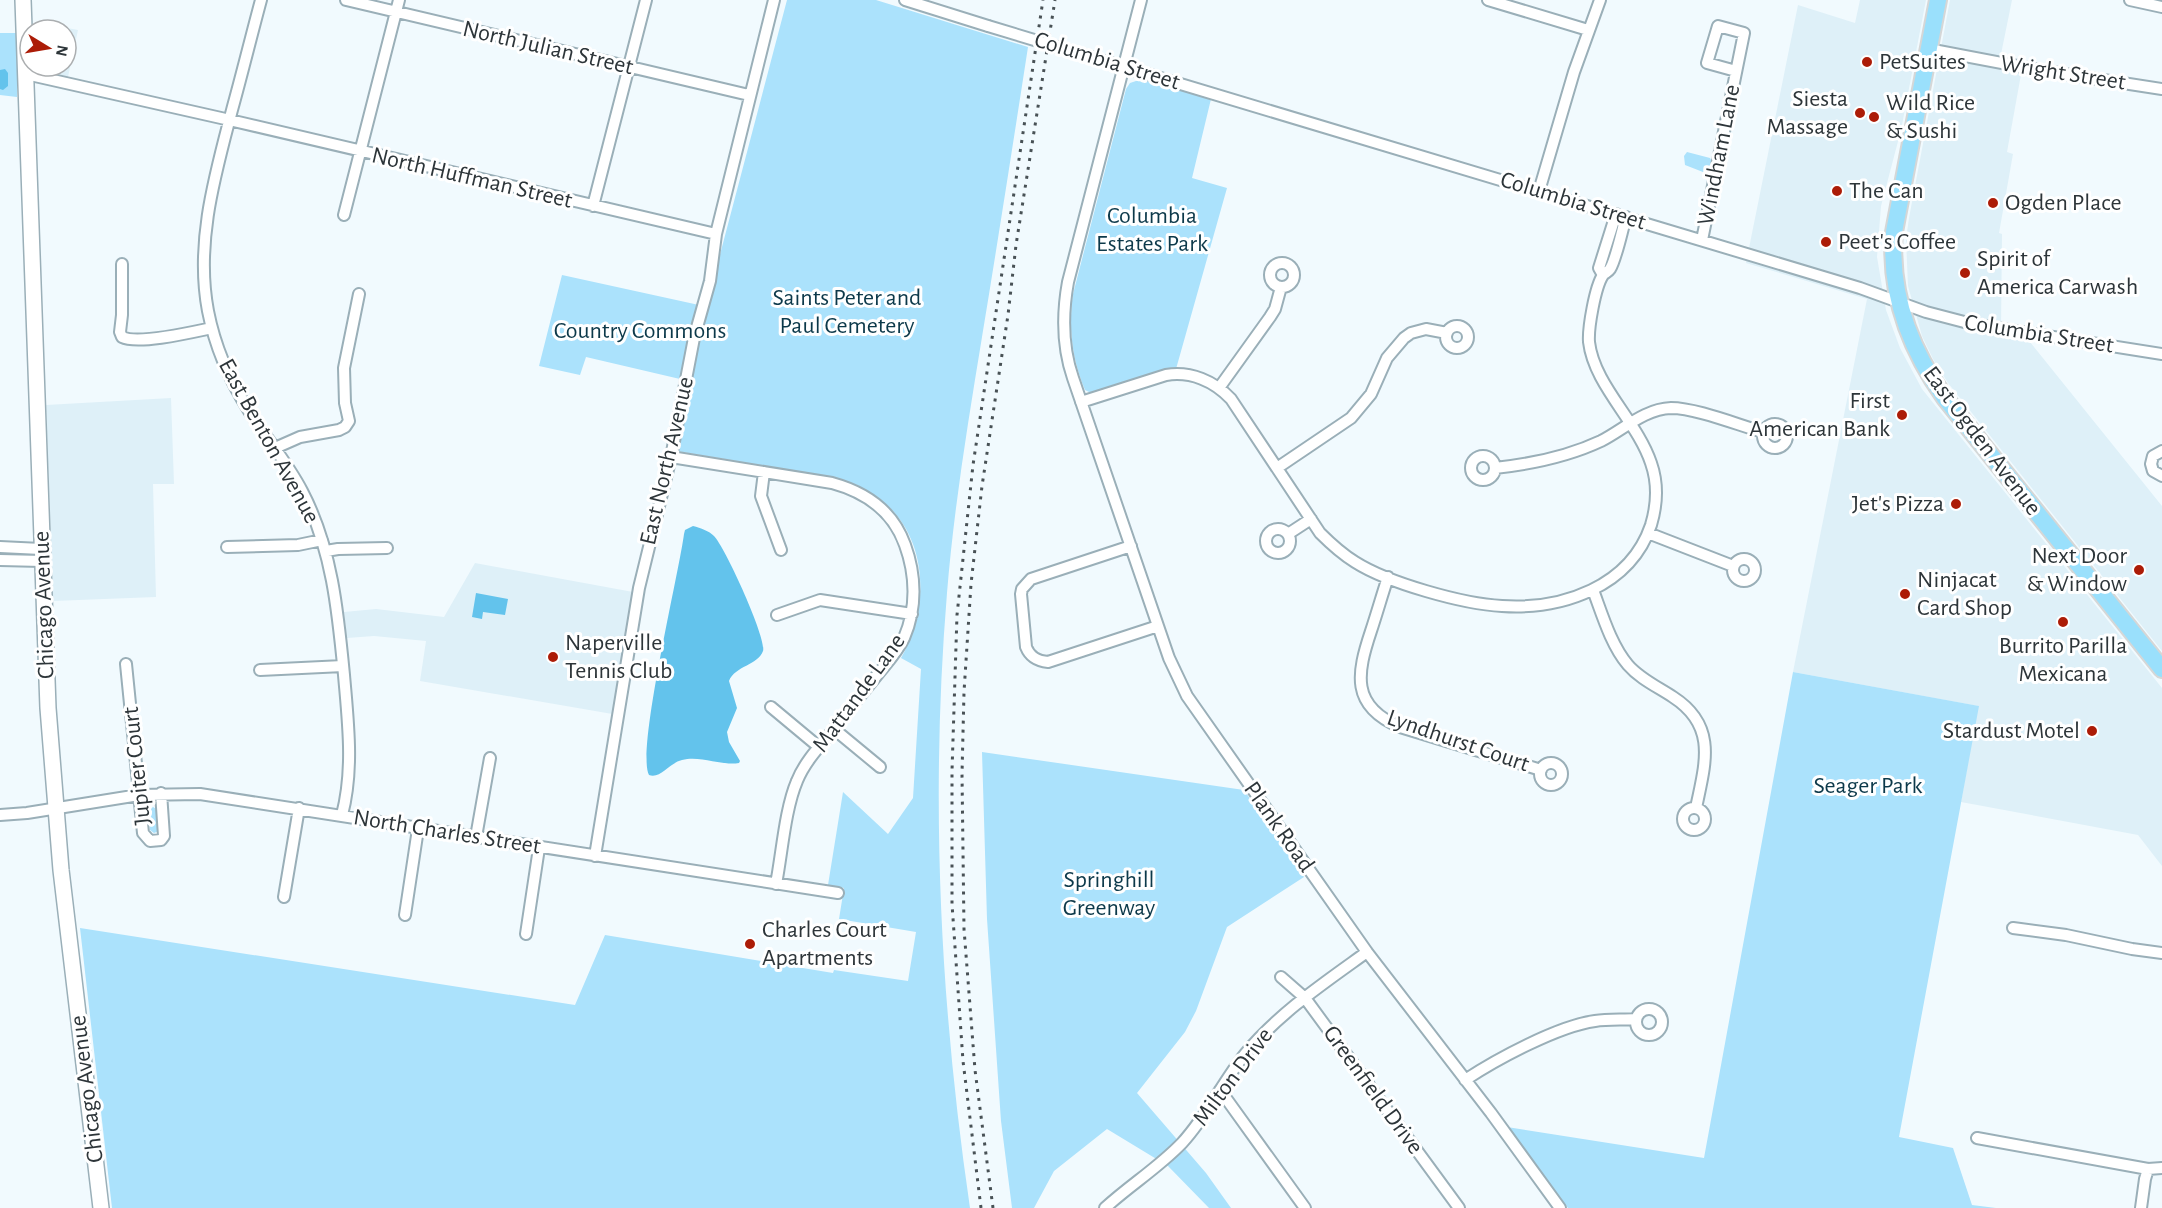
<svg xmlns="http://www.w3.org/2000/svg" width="2162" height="1208" font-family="'Alegreya Sans',sans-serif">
<rect width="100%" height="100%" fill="#f1fafe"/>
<!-- built -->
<path fill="#def0f8" d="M1860 0H1926L1901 130 1881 206 1877 257 1886 310 1900 348 1922 389 2162 688V866L2138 835 1961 802 1978 706 1793 672 1867 299 1746 263 1798 5 1855 23Z
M1950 0H2012L1999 64 2022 69 2007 152 2013 154 1999 233 2002 234 2001 329 2026 337 2162 506V651L1948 383 1933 359 1922 336 1908 286 1906 239 1909 218Z
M35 22 78 30 68 77 43 72 37 66H66V30H35Z
M171 398 174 484H153L156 597 53 601 46 405Z
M475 563 644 594 624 716 420 681 426 641 374 636 347 638 344 612 376 609 444 617Z"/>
<!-- green -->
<path fill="#abe2fc" d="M787 0H876L1028 47C1013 144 998 240 982 337 968 422 954 507 947 593 930 798 940 1004 970 1208H112L80 928 575 1005 605 935 833 973 834 970 908 981 916 932 839 919 844 888 828 885 843 792 888 834 913 798 921 669 901 658C933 602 928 524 866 490 857 484 846 481 836 478L676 451 697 342Z
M0 33H17V97L0 95Z
M1142 79 1211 99 1192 178 1227 188 1176 369 1156 372 1091 393 1085 390C1072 359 1068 328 1073 294L1126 89 1130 83Z
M1687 152 1710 158 1712 162 1710 170 1703 172 1685 165 1684 156Z
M562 275 699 305 680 379 586 357 580 375 539 366Z
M1793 672 1979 706 1899 1137 1953 1148 1972 1205 1996 1208H1568L1507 1127 1704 1158Z
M982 752 1244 790 1304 877 1227 927 1196 1011 1185 1032 1137 1093 1206 1173 1231 1208H1209L1168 1166 1107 1129 1054 1171 1034 1208H1012L1001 1121 987 919Z
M153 807 158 810 159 831 154 833 150 830 148 811Z"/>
<!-- water -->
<path fill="#63c3ec" d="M5 69 8 73V86L3 90 0 89V70Z
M693 526C701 528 709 531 714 536 725 547 767 639 763 651 758 665 735 666 729 681L737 708 727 732 729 742 740 761 739 763C721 766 700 755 682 760 669 763 661 779 649 775 636 752 679 573 684 534L685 530Z
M476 593 508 599 505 615 483 612 482 619 472 617Z"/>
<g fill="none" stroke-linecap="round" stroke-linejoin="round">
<!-- street casing -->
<g stroke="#9aafb8" stroke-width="14">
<path id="street" d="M261 0C251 37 242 74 232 110 215 175 195 243 208 311 215 347 230 381 249 411 266 438 287 462 302 491 332 548 338 612 344 675 348 722 354 769 342 815
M346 0 749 95
M905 0 988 26
M1141 0 1068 282C1062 315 1062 346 1073 378L1169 658 1187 696 1367 952 1491 1113 1560 1208
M1488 0 1588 30
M2130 0 2162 7
M1928 49 2039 70 2162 89
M1084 55 1860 288 1926 312 1972 324 2162 354
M26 74 221 118 716 234
M1539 191 1574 72 1600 0
M593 206 646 0
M344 215 399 0
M1702 240 1744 33 1718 26 1707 63 1736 71
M1270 275a12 12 0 1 1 24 0a12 12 0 1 1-24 0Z
M122 264V315L120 332 122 337C138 345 193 332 212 328
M1603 275 1599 268 1616 214
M1446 337a11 11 0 1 1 22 0a11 11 0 1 1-22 0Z
M1219 388 1270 317 1275 309 1281 287
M1081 402 1166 375C1191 371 1214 381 1231 399L1320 533C1331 544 1342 554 1355 562 1388 583 1463 604 1502 606 1562 610 1630 587 1651 525 1657 505 1658 483 1651 463 1637 421 1594 385 1589 342 1588 328 1595 287 1603 275 1605 273 1608 272 1610 269 1616 260 1622 230 1626 217
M1763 436a12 12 0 1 1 24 0a12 12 0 1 1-24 0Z
M275 448 300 437 339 430 345 427 349 421 345 403 344 368 359 294
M2162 451 2153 456 2151 464 2153 471 2162 476
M1471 468a12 12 0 1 1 24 0a12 12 0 1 1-24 0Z
M671 457 832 483C865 492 893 511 905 545 916 575 917 608 904 638 897 653 884 666 874 679 861 695 847 712 834 729 821 745 805 761 797 781 785 809 782 853 776 884
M1277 468 1351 418 1371 394 1387 358 1404 338 1411 333 1426 329 1447 333
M1495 468C1532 464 1567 457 1601 441 1623 430 1644 409 1671 408 1696 408 1738 425 1763 432
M764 472 761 496 781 550
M1266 541a12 12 0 1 1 24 0a12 12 0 1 1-24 0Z
M1648 533 1733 566
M1288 534 1311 519
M1131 546 1031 579 1022 589 1021 594 1026 647C1030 657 1037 661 1048 662L1158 626
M0 547 41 549
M227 547 298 545 322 540
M326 551 338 549 387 548
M1733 570a11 11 0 1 1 22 0a11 11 0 1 1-22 0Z
M0 560 42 561
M1388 577C1382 595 1377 613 1371 631 1357 673 1350 706 1400 727L1541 770
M1593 590C1602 614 1611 645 1628 665 1640 679 1658 687 1673 697 1718 726 1705 764 1696 808
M777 615 820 600 912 614
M126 664 143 833 150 841 161 840 164 836 161 793
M260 670 343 666
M771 707 819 747
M834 729 880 767
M1540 774a11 11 0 1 1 22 0a11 11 0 1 1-22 0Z
M1683 819a11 11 0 1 1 22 0a11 11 0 1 1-22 0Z
M0 815 27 813 139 795 200 794 838 893
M476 837 490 758
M595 856 639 588 671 457 694 338 710 281 716 234 774 0
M284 897 299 808
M405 915 418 829
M2013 928 2066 935 2132 949 2162 953
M526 934 539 848
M1281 977 1305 998 1459 1208
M1636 1022a13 13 0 1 1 26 0a13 13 0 1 1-26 0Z
M1465 1080C1497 1059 1558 1026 1595 1021 1608 1019 1623 1020 1636 1019
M1220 1090 1305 1208
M1977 1138 2148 1169 2162 1168
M1105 1208C1130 1185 1158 1168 1182 1143 1207 1116 1222 1083 1245 1054 1279 1013 1324 983 1367 952
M2141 1208 2145 1179 2148 1169"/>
</g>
<!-- secondary casing -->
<g stroke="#9aafb8" stroke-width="18">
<path id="secondary" d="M23 0 48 708 61 870 101 1208"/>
</g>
<!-- primary casing -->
<g stroke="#d5d7d7" stroke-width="20">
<path id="primary" d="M1938 0 1894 232C1889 293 1910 349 1945 398L2162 669"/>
</g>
<!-- street -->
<use href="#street" stroke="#fff" stroke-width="10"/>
<!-- secondary -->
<use href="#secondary" stroke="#fff" stroke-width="15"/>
<!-- primary -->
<use href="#primary" stroke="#9ae0fc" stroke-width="16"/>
<!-- rail -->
<path stroke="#485155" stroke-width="3" stroke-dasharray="3 6" stroke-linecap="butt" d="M981 1208 963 1061 952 904V771L957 615 973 465 1043 0
M993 1208 975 1070 964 929 962 774 964 692 971 584 982 486 1008 315 1016 245 1055 0"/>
<!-- street-bridge casing -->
<g stroke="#9aafb8" stroke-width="14" stroke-linecap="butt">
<path id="street-bridge" d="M988 26 1084 55"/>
</g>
<!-- street-bridge -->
<use href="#street-bridge" stroke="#fff" stroke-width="10"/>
</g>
<!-- markers -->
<g fill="#ac1c07" stroke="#fff" stroke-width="2">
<circle cx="1867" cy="62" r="6"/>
<circle cx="1860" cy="113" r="6"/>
<circle cx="1874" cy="117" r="6"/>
<circle cx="1837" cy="191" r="6"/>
<circle cx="1993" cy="203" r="6"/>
<circle cx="1826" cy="242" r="6"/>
<circle cx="1965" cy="273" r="6"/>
<circle cx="1902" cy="415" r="6"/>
<circle cx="1956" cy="504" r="6"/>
<circle cx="2139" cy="570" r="6"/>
<circle cx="1905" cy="594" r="6"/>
<circle cx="2063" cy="622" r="6"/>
<circle cx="553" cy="657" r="6"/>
<circle cx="2092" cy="731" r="6"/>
<circle cx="750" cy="944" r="6"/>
</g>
<g text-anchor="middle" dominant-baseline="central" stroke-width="6" stroke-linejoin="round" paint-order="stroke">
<!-- street labels -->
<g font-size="24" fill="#2d3539" stroke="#fff">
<text transform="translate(548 48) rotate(13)">North Julian Street</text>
<text transform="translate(1107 61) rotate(17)">Columbia Street</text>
<text transform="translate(2063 73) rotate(9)">Wright Street</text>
<text transform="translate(1719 155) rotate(-79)">Windham Lane</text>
<text transform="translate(472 178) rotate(13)">North Huffman Street</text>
<text transform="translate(1573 201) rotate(17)">Columbia Street</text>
<text transform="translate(2039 334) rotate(9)">Columbia Street</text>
<text transform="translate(269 441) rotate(61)">East Benton Avenue</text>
<text transform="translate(1982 441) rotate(53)">East Ogden Avenue</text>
<text transform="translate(667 461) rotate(-77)">East North Avenue</text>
<text transform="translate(44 605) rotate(-92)">Chicago Avenue</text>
<text transform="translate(859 693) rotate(-54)">Mattande Lane</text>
<text transform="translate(1458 741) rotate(19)">Lyndhurst Court</text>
<text transform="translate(137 766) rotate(-96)">Jupiter Court</text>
<text transform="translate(1279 827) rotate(55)">Plank Road</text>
<text transform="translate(447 832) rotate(9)">North Charles Street</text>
<text transform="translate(1233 1077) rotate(-53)">Milton Drive</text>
<text transform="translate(87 1089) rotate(-97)">Chicago Avenue</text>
<text transform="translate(1373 1090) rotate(54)">Greenfield Drive</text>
</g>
<!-- poi labels -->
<g font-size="24" fill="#2d3539" stroke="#fff" text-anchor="start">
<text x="1879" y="62">PetSuites</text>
<text x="1848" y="99" text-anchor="end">Siesta<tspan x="1848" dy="28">Massage</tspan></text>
<text x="1886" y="103">Wild Rice<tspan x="1886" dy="28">&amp; Sushi</tspan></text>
<text x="1849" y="191">The Can</text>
<text x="2005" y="203">Ogden Place</text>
<text x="1838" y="242">Peet's Coffee</text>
<text x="1977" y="259">Spirit of<tspan x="1977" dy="28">America Carwash</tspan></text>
<text x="1890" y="401" text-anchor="end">First<tspan x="1890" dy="28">American Bank</tspan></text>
<text x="1944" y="504" text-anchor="end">Jet's Pizza</text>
<text x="2127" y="556" text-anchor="end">Next Door<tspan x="2127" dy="28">&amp; Window</tspan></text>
<text x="1917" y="580">Ninjacat<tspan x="1917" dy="28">Card Shop</tspan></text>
<text x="565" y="643">Naperville<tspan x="565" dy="28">Tennis Club</tspan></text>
<text x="2063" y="646" text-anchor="middle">Burrito Parilla<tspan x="2063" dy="28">Mexicana</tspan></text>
<text x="2080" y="731" text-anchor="end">Stardust Motel</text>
<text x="762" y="930">Charles Court<tspan x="762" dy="28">Apartments</tspan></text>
</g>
<!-- park labels -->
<g font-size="24" fill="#0c394a" stroke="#fff">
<text x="1152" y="216">Columbia<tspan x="1152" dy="28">Estates Park</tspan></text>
<text x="847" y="298">Saints Peter and<tspan x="847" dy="28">Paul Cemetery</tspan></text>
<text x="640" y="331">Country Commons</text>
<text x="1868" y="786">Seager Park</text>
<text x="1109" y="880">Springhill<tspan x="1109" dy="28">Greenway</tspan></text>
</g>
</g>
<!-- north arrow -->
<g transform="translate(48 48) rotate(101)"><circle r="28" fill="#ffffff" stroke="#abaeb0" stroke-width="1.5"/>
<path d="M0-4.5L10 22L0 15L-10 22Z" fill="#ac1c07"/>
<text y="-9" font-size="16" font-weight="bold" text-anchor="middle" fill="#2d3539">N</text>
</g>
</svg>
